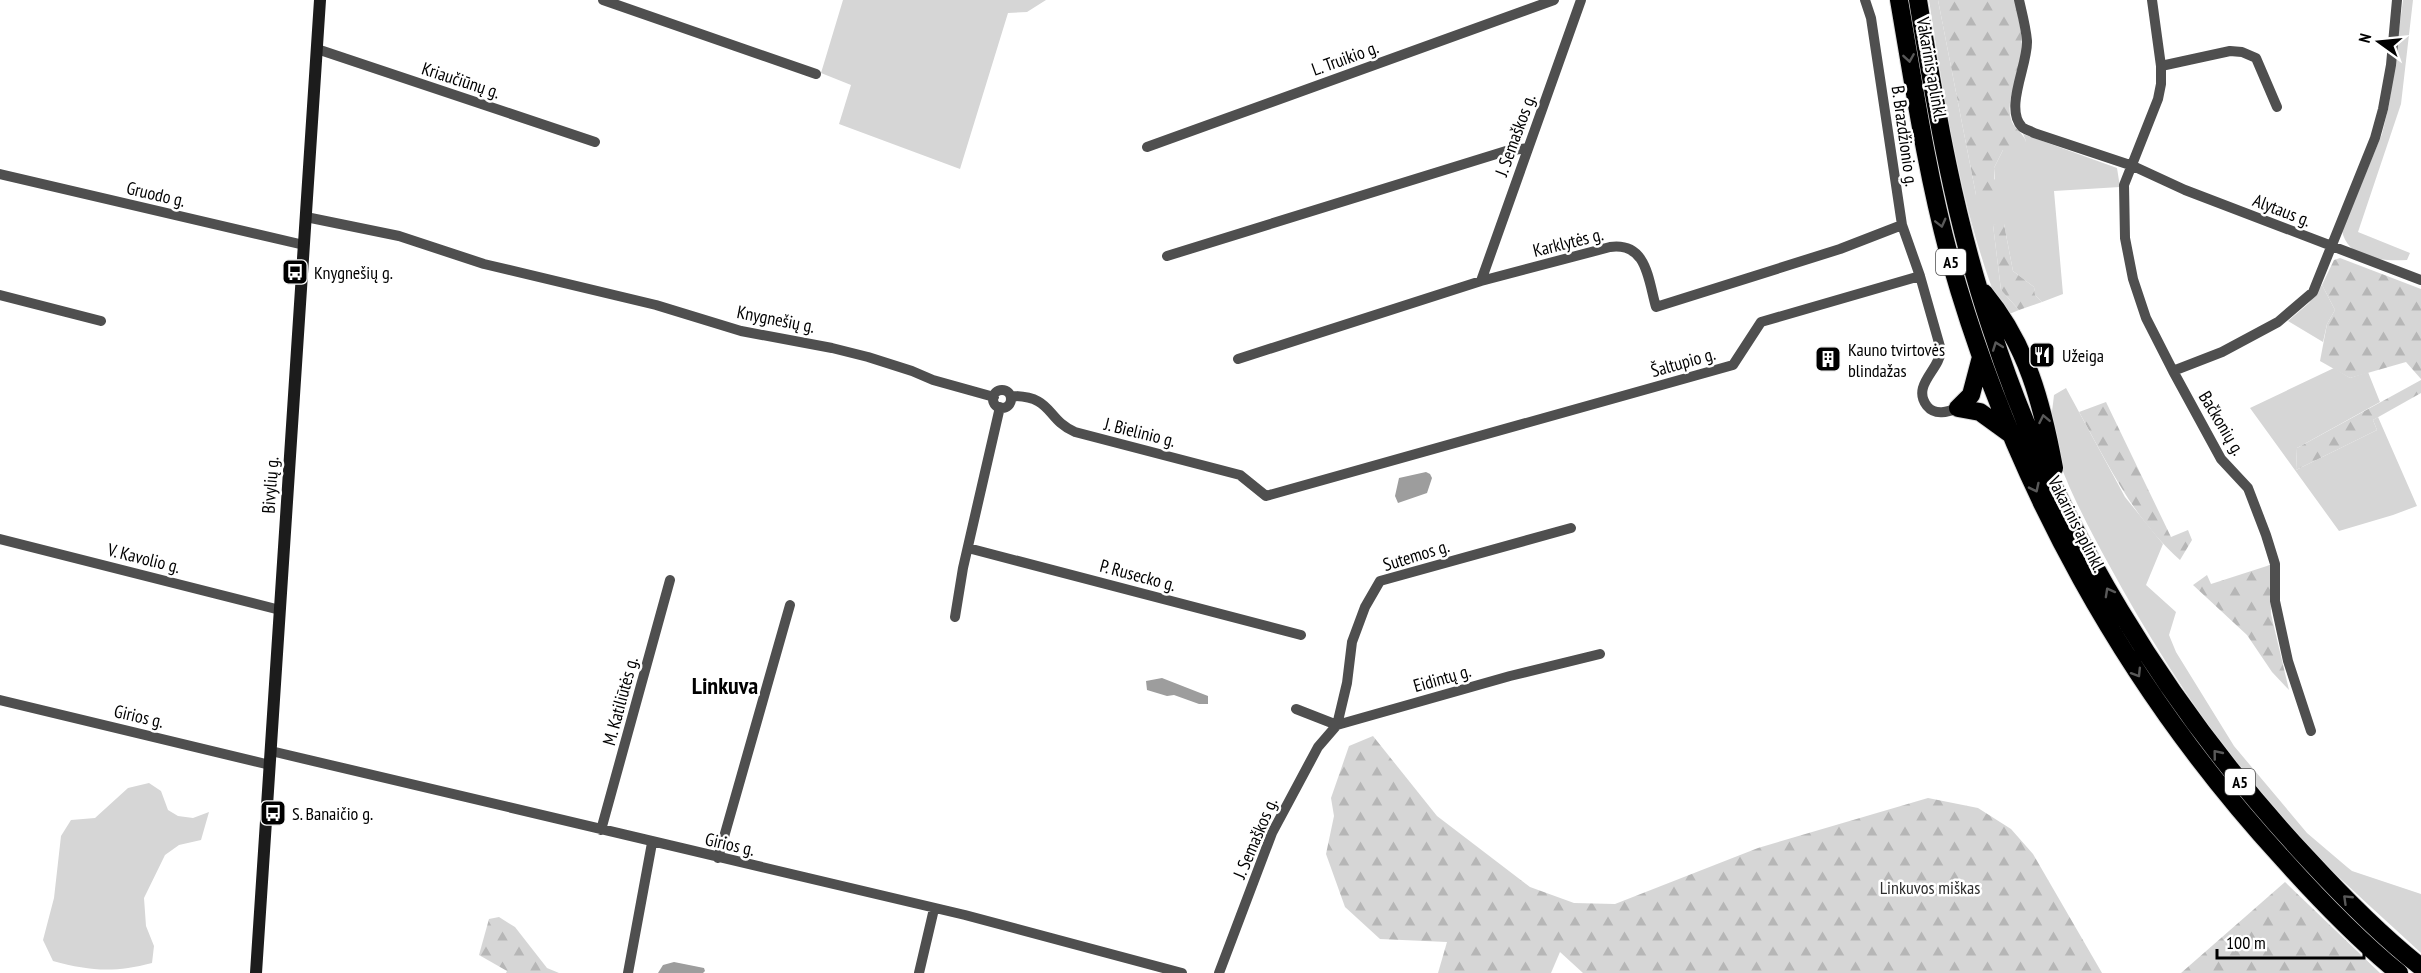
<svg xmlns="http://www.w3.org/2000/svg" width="2421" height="973" font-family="'PT Sans Narrow',sans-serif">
<defs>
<pattern id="forest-firs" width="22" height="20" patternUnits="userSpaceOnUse" patternTransform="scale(1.5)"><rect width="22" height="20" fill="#d6d6d6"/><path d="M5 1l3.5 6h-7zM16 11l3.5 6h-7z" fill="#b6b6b6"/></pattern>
</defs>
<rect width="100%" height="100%" fill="#fff"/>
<!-- grass -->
<path fill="#d6d6d6" d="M843 0H1046L1027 12 1008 13 960 169 839 124 851 85 821 73Z
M1929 0H1938L1976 195 1995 179 1994 168 2003 150 2026 141 2023 134 2117 168 2120 187 2054 191 2063 294 2042 302 2035 295 2034 287 2013 271 2004 224 1993 225 2001 290 2019 310 2007 315 2000 309C1961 211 1945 104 1929 0Z
M2403 0H2413L2401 104 2358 232 2410 253 2407 260C2383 261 2348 260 2342 231L2382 134 2389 105Z
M2322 285 2335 310 2327 324 2323 342 2288 321 2309 303Z
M2334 368 2350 378 2368 372 2380 402 2297 448 2296 470 2377 430 2373 420 2378 417 2417 506 2393 515 2339 531 2250 408Z
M2066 388 2125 497 2163 544 2146 585 2176 612 2169 635 2176 652 2234 746 2307 833 2347 867 2352 871 2421 894V953C2386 920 2349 888 2315 854 2232 768 2165 668 2108 563 2091 532 2052 460 2051 426 2051 416 2053 405 2054 395Z
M149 783 161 791 168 810 178 816 193 818 209 812 201 840 179 845 165 855 144 898 146 926 154 946 152 963C114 973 90 971 53 961L43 940 54 898 61 836 71 820 95 818 128 788Z"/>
<!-- forest -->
<path fill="url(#forest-firs)" d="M1938 0H2015C2019 21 2024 40 2021 62 2018 82 2004 101 2012 122 2015 129 2023 133 2026 141L2017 150H2003L1994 168 1995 191 1991 195H1976Z
M2001 222 2004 224 2013 271 2034 287 2035 295 2042 302 2019 310 2001 290 1993 225Z
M2340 258 2421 289V379L2406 362 2350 378 2320 361 2327 324 2335 310 2322 285 2334 260Z
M2421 380V393L2373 420 2377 430 2296 470 2297 448Z
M2106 402 2171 537 2188 530 2192 540 2180 560C2133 518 2109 466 2079 412Z
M2270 565 2271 614 2289 690 2272 672 2247 635 2193 585 2207 575 2211 584Z
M1373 736 1437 816 1530 887 1574 903 1615 904 1758 848 1928 798 1978 808 2011 829 2033 854 2102 973H1583L1560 952 1551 973H1438L1447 942 1380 939 1345 907 1326 854 1334 816 1331 798 1349 746Z
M2285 882 2380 973H2181Z
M499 917 515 927 547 968 559 973H506L507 971 479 955 489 919Z"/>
<!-- water -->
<path fill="#9d9d9d" d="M1426 472 1430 474 1432 478 1427 493 1398 503 1395 496 1399 478Z
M1162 678 1208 696V704H1199L1174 695 1167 696 1147 690 1146 681Z
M674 962 704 968 705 971 703 973H658L663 965Z"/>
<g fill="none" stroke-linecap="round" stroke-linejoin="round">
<!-- highway casing -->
<g stroke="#dbdbdb" stroke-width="20">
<path id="highway" d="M1899 0C1914 87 1927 174 1950 259 2013 483 2126 688 2283 859 2319 899 2357 939 2399 973
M1918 0C1936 111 1955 221 1991 328 2055 526 2166 707 2308 859 2343 897 2380 935 2421 967
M1984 293C2027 345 2042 403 2054 468
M1958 408 1980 412 2009 433
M1958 408 1971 395 1981 357"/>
</g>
<!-- street -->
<path stroke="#4f4f4f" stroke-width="10" d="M603 0 816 74
M1865 0 1871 18 1902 225 1920 276
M2019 0C2022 13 2026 28 2027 41 2028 65 2004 108 2022 127 2024 129 2031 131 2034 133L2133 166 2185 190 2421 280
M2152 0 2161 66V84L2158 99 2124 185 2125 238 2133 279 2146 318 2173 371 2221 459 2248 488 2266 535 2275 564V601L2288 661 2311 731
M317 49 595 142
M2161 66 2230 51 2242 52 2256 58 2277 107
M1147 147 1554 0
M0 174 304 245
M306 217 399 236 484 264 656 305 741 331 832 348 868 357 912 371 933 380 994 397
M1167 256 1506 151 1528 148
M1481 281 1581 0
M0 295 101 321
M1238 359 1481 281 1610 247C1647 242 1648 279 1656 307L1840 249 1902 225
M2173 371 2222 352 2278 322 2313 292 2375 138 2383 109 2391 65 2397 0
M993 399a9 9 0 1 1 18 0a9 9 0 1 1-18 0Z
M1011 396C1054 396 1045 419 1075 432L1240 475 1266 496 1733 365 1761 322 1920 276 1941 350C1940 370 1911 385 1927 406 1935 416 1948 412 1958 408
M0 539 280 610
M968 548 1301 635
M955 617 963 568 1000 407
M0 700 270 765
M1296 709 1337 725 1510 676 1600 654
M271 751 965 915 1182 973
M601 830 670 580
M718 858 790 605
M628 973 652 843
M919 973 934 909
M1219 973 1272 833 1318 747 1337 725 1347 683 1352 642 1365 607 1380 581 1571 528"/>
<!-- secondary -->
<path stroke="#1c1c1c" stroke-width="12" d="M256 973 320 0"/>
<!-- highway -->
<use href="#highway" stroke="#000" stroke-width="18"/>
</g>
<!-- one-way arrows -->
<defs><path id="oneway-chevron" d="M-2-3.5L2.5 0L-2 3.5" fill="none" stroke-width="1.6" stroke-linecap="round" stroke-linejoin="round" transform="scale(1.5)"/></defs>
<g stroke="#595959">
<use href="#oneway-chevron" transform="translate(1909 58) rotate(81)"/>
<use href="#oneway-chevron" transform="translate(1941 223) rotate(76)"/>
<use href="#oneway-chevron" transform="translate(1997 346) rotate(-110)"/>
<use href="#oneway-chevron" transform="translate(2044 419) rotate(-101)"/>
<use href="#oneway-chevron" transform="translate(2035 488) rotate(64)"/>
<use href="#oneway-chevron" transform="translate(2109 592) rotate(-119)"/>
<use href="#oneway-chevron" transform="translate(2137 673) rotate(58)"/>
<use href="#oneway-chevron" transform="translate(2217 754) rotate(-129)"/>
<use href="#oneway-chevron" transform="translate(2347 899) rotate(-136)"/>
</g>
<!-- icons -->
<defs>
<g id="bus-square" transform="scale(1.35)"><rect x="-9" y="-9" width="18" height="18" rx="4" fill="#000" stroke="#fff"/><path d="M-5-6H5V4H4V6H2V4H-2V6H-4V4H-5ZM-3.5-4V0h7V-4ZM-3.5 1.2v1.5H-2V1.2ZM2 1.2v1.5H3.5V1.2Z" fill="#fff"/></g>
<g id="restaurant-square" transform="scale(1.35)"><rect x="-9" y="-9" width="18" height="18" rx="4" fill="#000" stroke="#fff"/><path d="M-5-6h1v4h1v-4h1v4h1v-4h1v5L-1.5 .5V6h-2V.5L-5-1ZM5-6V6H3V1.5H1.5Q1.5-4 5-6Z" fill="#fff"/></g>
<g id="building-square" transform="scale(1.35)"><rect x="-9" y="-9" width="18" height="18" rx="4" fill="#000" stroke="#fff"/><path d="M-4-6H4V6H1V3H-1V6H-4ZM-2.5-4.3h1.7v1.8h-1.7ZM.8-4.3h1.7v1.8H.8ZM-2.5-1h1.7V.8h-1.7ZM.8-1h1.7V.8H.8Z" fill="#fff"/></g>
</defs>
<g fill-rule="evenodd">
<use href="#bus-square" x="295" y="272"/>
<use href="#restaurant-square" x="2042" y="355"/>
<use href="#building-square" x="1828" y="359"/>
<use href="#bus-square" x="273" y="813"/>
</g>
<g text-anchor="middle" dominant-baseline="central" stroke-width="5" stroke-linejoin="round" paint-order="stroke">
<!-- shield labels -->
<g fill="#fff" stroke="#4c4c4c" stroke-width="1.5">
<rect x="1936" y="249" width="30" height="26" rx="4.5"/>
<rect x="2225" y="769" width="30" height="26" rx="4.5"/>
</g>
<g font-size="16" font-weight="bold" fill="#000">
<text x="1951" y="262">A5</text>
<text x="2240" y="782">A5</text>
</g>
<!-- street labels -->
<g font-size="18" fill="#000" stroke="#fff">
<text transform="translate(1345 58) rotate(-20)">L. Truikio g.</text>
<text transform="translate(1932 69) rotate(80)">Vakarinis aplinkl.</text>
<text transform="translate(461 80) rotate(18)">Kriaučiūnų g.</text>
<text transform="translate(1515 135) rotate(-70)">J. Semaškos g.</text>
<text transform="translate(1905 136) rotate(82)">B. Brazdžionio g.</text>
<text transform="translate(156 194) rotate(13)">Gruodo g.</text>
<text transform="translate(2282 210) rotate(21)">Alytaus g.</text>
<text transform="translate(1568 242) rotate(-14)">Karklytės g.</text>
<text transform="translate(776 319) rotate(11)">Knygnešių g.</text>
<text transform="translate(1683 362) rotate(-16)">Šaltupio g.</text>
<text transform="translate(2222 423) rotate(59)">Bačkonių g.</text>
<text transform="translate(1140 432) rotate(14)">J. Bielinio g.</text>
<text transform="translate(270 485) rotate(-86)">Bivylių g.</text>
<text transform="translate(2077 524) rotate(63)">Vakarinis aplinkl.</text>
<text transform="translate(1416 555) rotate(-17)">Sutemos g.</text>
<text transform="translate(144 558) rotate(14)">V. Kavolio g.</text>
<text transform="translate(1138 575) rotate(15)">P. Rusecko g.</text>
<text transform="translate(1442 678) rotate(-16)">Eidintų g.</text>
<text transform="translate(620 701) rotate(-75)">M. Katiliūtės g.</text>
<text transform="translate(139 716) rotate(13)">Girios g.</text>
<text transform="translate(1255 838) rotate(-67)">J. Semaškos g.</text>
<text transform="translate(730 844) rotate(13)">Girios g.</text>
</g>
<!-- poi labels -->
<g font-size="18" fill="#000" stroke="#fff" text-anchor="start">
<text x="314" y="272">Knygnešių g.</text>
<text x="1848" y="349">Kauno tvirtovės<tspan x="1848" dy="21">blindažas</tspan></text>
<text x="2062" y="355">Užeiga</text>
<text x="292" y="813">S. Banaičio g.</text>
</g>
<!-- park labels -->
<g font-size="18" fill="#2d2d2d" stroke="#fff">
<text x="1930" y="887">Linkuvos miškas</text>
</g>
<!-- district labels -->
<g font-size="24" font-weight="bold" fill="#000" stroke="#fff">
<text x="725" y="685">Linkuva</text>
</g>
</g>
<!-- north arrow -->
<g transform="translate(2379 42) rotate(285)" stroke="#ffffff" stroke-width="4.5" paint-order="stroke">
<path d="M0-4.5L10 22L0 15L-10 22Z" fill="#000000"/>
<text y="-9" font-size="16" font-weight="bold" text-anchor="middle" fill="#000000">N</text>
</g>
<!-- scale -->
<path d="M2217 949v9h147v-9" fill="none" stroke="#000000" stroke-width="3"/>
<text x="2226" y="949" font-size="18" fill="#000000" stroke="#ffffff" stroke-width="4.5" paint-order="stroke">100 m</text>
</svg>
